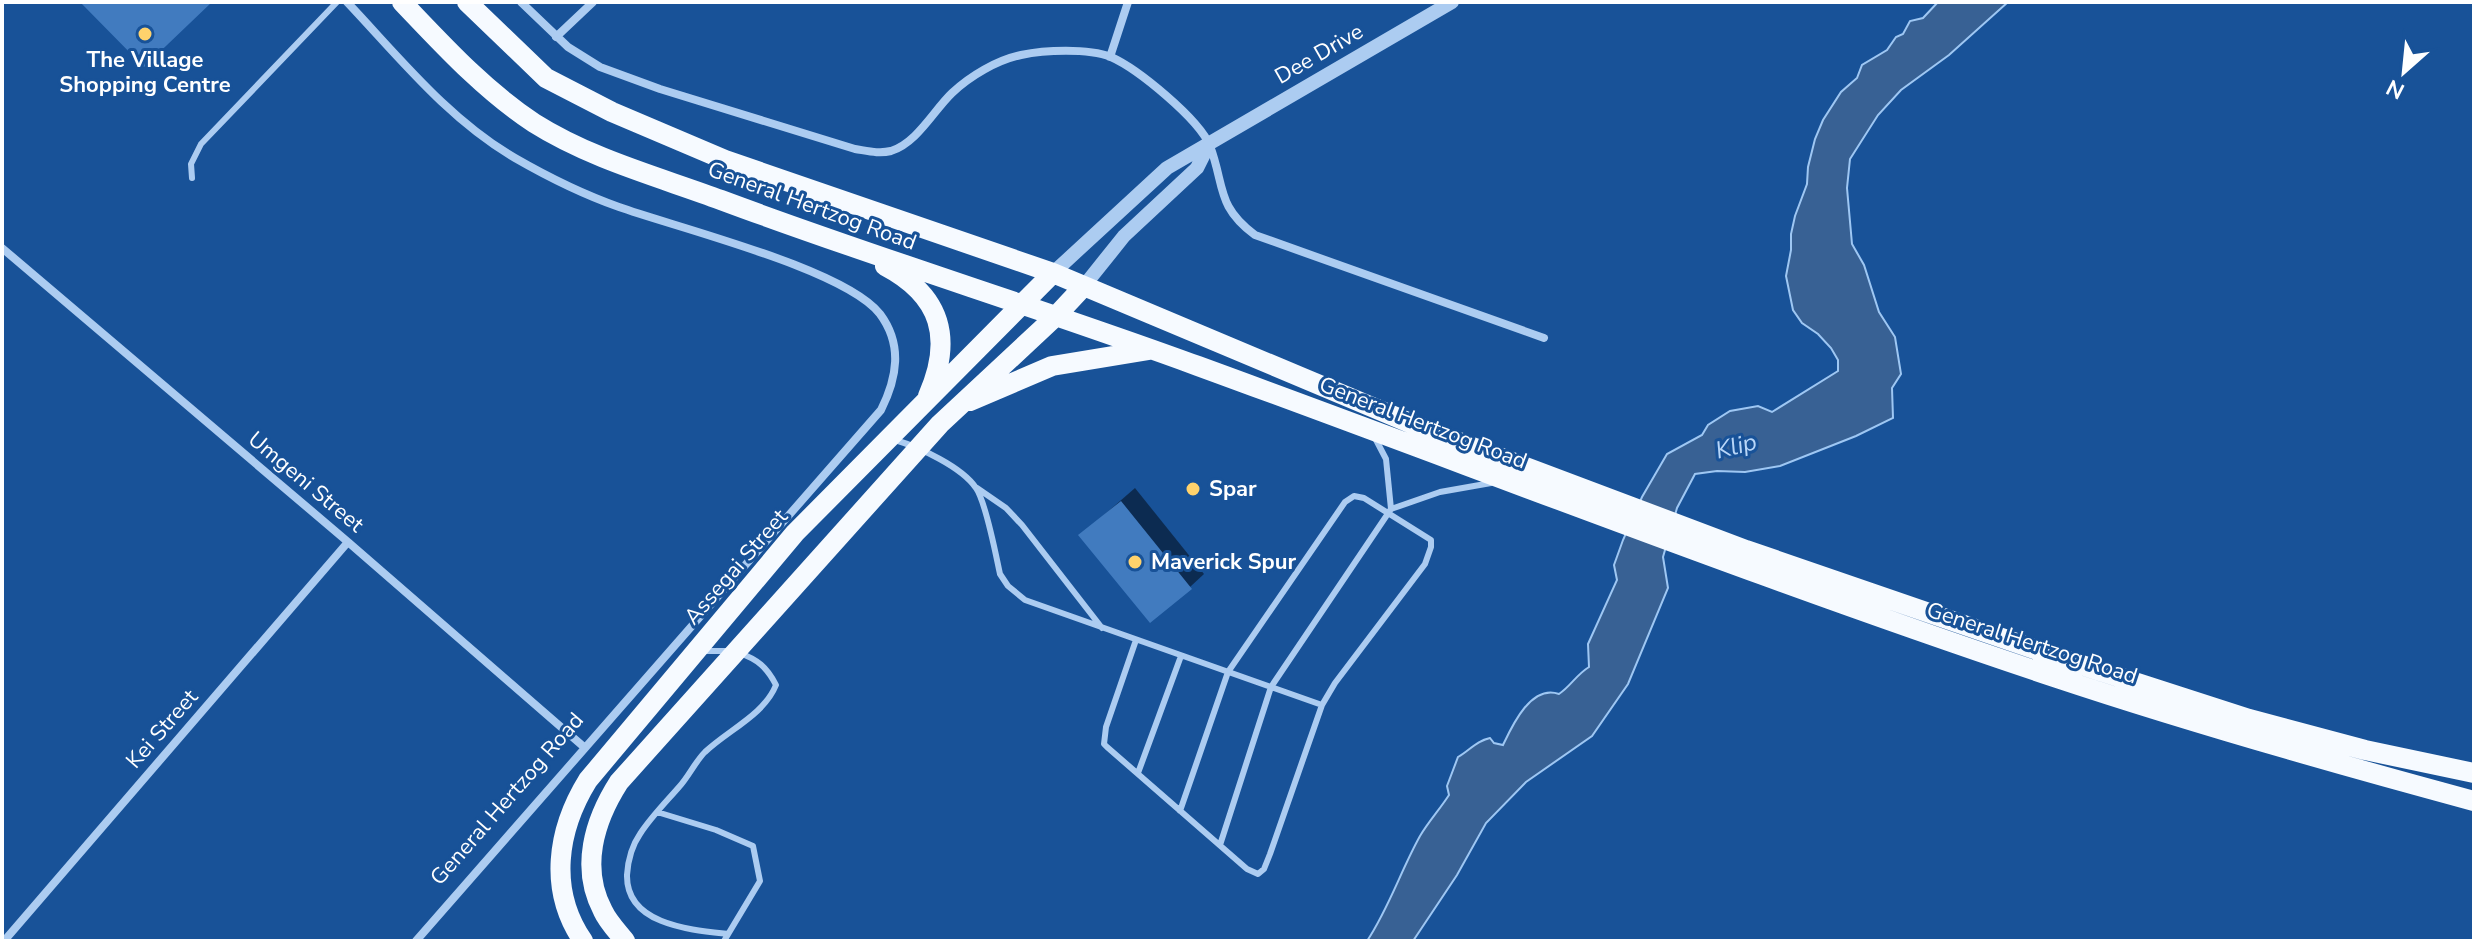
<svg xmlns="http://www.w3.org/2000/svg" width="2476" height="943" font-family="'Nunito Sans',sans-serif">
<rect width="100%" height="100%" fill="#185298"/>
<!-- water -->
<path fill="#386194" stroke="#9ec7f3" stroke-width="2" d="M1938 2H2008L1949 55 1901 90 1878 115 1850 159 1847 188 1852 244 1864 265 1879 312 1895 337 1901 374 1892 388 1893 418 1856 436 1780 466 1745 472 1717 471 1695 474 1677 508 1663 557 1668 588 1628 684 1592 736 1526 782 1486 823 1457 875 1413 941H1367C1389 908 1401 870 1420 836 1429 821 1440 809 1449 795L1447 786 1458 757C1470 750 1476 741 1490 738L1494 743 1503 745C1512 726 1531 684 1559 694 1571 686 1576 675 1589 667L1588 644 1617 580 1614 565 1623 540 1642 497 1667 454 1702 435 1708 425 1730 411 1758 406 1772 412 1838 371V360L1831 348 1818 334 1802 323 1793 310 1786 276 1791 250V234L1795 216 1807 184 1808 167 1815 139 1823 120 1841 92 1857 78 1862 65 1887 50 1896 37 1903 34 1910 21 1923 18Z"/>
<!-- shadow -->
<path fill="#0007" d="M1135 488 1204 574 1190 587 1081 535Z"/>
<!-- building -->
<path fill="#417bbf" d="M80 2H212L144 67Z
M1121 501 1192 589 1150 623 1078 535Z"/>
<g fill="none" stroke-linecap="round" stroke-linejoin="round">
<!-- service -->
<path stroke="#acccf1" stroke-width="6" d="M192 178 191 164 201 144 337 2
M1374 436 1386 459 1391 509
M895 440C919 447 962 467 976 488 986 502 996 556 1000 574L1008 586 1025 600 1322 705
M977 488 1006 508 1022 525 1102 628
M1136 640 1106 727 1104 744 1107 747 1247 869 1258 874 1264 869 1270 854 1322 705 1335 683 1425 564 1431 547V540L1364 498 1354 496 1345 502 1228 672 1180 811
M703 651H728
M1138 773 1181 656
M657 812 716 830 753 846 760 881 724 941
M1220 845 1271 687 1391 509 1440 492 1491 483
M728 934C691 930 626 925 627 875 628 860 631 847 640 834 651 817 666 802 679 787 689 776 695 762 705 752 728 730 764 715 776 685 767 667 757 659 739 653"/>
<!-- minor -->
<path stroke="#acccf1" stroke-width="8" d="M347 2C399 57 448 119 515 158 548 177 582 194 619 207 678 228 845 269 880 314 903 345 897 378 881 410L416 941
M521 2 568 47 600 67 660 89 855 149C868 151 879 154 891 151 917 143 934 110 952 93 970 76 997 60 1021 55 1044 50 1088 48 1111 57 1138 69 1199 119 1210 146 1225 186 1216 206 1255 235L1544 338
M556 37 593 2
M1110 57 1128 2
M2 248 348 542 584 747
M4 941 348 542"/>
<!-- tertiary -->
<path stroke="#acccf1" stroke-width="14" d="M1053 273 1167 168 1452 2
M1084 286 1124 236 1197 168 1209 144"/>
<!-- primary -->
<path stroke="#f6faff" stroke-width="20" d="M402 2C443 45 484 90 534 123 591 159 659 177 721 200 879 259 1040 308 1198 366 1483 470 1766 581 2054 677 2192 723 2333 763 2474 801
M467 2 546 78 612 112 725 160 1053 273 1422 428 1746 550 2063 659 2249 719 2365 750 2474 773
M885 266C942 296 953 339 928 396
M970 401 1052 366 1149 350
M583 941C548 890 557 830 588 780L795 533 1053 273
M625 941C618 932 608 922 603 911 580 868 594 821 619 782L940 424 1056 316 1084 286"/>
</g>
<!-- markers -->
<g fill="#ffd26c" stroke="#185298" stroke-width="3">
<circle cx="145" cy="34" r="8"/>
<circle cx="1193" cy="489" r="8"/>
<circle cx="1135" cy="562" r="8"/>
</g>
<g text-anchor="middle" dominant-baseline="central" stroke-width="6" stroke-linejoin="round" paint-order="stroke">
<!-- street labels -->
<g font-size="22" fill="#fff" stroke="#185298">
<text transform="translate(1319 54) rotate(-30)">Dee Drive</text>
<text transform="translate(812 206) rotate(20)">General Hertzog Road</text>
<text transform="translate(1423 423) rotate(21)">General Hertzog Road</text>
<text transform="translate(306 482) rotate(40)">Umgeni Street</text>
<text transform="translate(736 567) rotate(-49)">Assegai Street</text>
<text transform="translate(2032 643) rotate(18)">General Hertzog Road</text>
<text transform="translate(162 729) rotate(-49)">Kei Street</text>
<text transform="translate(507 799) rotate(-49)">General Hertzog Road</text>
</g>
<!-- poi labels -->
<g font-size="22" font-weight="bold" fill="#fff" stroke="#185298" text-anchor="start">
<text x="145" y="60" text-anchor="middle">The Village<tspan x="145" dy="25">Shopping Centre</tspan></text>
<text x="1209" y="489">Spar</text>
<text x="1151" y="562">Maverick Spur</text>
</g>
<!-- water labels -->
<g font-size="24" font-style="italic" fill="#b8d6f8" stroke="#185298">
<text transform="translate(1736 446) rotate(-14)">Klip</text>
</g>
</g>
<!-- border -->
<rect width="2476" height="943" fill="none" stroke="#ffffff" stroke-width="8"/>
<!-- north arrow -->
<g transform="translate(2404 72) rotate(207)" stroke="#185298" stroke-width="6" paint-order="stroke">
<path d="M0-6L14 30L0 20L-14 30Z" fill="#ffffff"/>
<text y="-12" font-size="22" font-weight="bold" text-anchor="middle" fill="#ffffff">N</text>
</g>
</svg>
